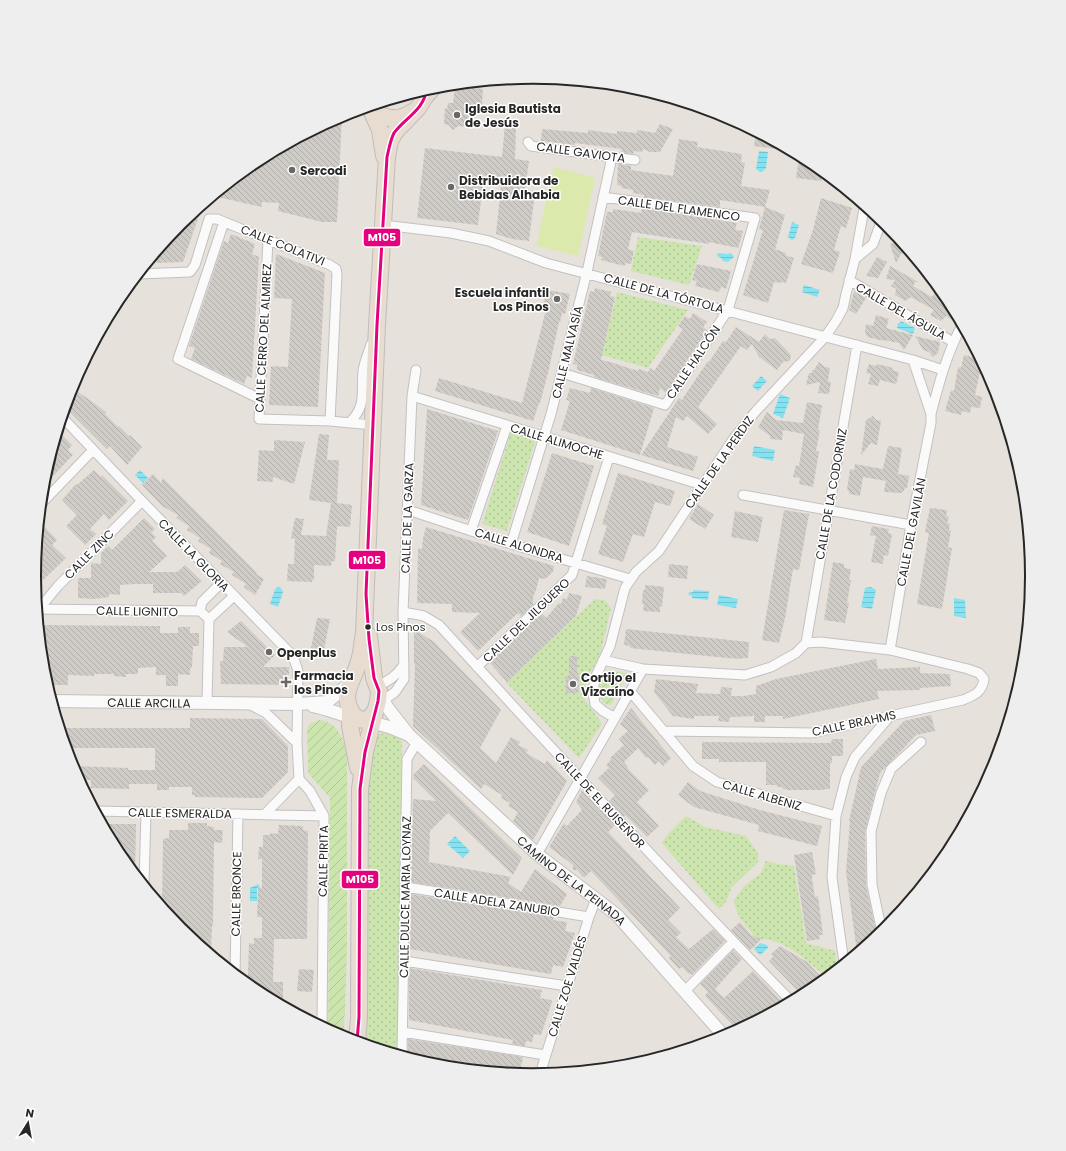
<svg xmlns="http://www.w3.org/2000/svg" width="1066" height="1151" font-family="Poppins,sans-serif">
<defs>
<pattern id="grass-dots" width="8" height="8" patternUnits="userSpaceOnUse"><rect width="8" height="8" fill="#cce5af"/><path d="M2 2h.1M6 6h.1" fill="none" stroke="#afc497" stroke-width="1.8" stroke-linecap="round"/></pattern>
<pattern id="garden-furrows" width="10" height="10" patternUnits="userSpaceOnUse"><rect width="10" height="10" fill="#cce5af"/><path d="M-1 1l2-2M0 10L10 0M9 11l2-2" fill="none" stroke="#afc497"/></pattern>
<pattern id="water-rules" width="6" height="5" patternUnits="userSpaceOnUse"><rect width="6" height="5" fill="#85e2f1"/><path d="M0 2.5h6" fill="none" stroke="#73c2cf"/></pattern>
<pattern id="building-back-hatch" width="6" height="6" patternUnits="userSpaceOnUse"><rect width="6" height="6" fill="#cfcbc6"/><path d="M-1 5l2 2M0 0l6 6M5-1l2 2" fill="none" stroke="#b2aeaa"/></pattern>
</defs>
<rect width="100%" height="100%" fill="#e7e1db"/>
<!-- grass -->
<path fill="url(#grass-dots)" d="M638 237 702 246 689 285 631 271Z
M617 292 688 310 648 368 602 355Z
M511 432 536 439 507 531 482 524Z
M595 599 604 600 611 608 600 656 587 678 584 698 602 724 579 758 506 682Z
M383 733 393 735 402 741 398 1054 366 1044 368 792 371 751 377 736Z
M686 816 705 827 746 836 758 853V862L731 888 726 902 719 909 662 843 668 834Z
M766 861 778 864 794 866 806 943 835 951 836 963 827 977C807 962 787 940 761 939L752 949 747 944 753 934C743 923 736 915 734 900L744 886 761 873Z"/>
<!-- garden -->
<path fill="url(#garden-furrows)" d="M608 670 626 673 627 675 611 705C593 704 599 679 608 670Z
M319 720C339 722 345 741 347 759V947L345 1012 343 1037 328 1029 330 798 308 773 307 730 309 724Z"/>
<!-- pitch -->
<path fill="#dbeaac" d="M554 167 595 178 578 256 536 246Z"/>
<!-- water -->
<path fill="url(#water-rules)" d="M759 151 768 152 766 168 762 172H760L756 169Z
M792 222 799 225 795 238 792 240 788 237Z
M718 253 727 254 731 253 734 257 728 262 723 261 721 258 717 256Z
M804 285 820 290 817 297 802 292Z
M901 321 915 328 913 334 897 328 898 323H900Z
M761 376 767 381 758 391 752 386Z
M780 394 790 398 783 418 773 414Z
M754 446 775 450 773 461 752 456Z
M140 470 148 478 143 483 135 475Z
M278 587 281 588 283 592 278 607 270 604 275 589Z
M871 587 876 590 872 609 861 607 865 588Z
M693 590 709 591 708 600 692 598V596L689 595 688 593 693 592Z
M719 595 738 599 736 608 717 605Z
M954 598 965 600 966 618 954 616Z
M455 836 470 851 463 858 447 844Z
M258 884 260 887 257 888V901H250V888Z
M760 943 767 945 768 948 760 955 754 949Z"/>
<!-- building -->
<path fill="url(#building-back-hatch)" d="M455 86 483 89 482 106 472 105 468 127 458 126 453 130 449 125 444 124 445 108 447 109 448 103H453Z
M342 114 337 222H322L278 211 279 203 262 202V207L213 196 256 160Z
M660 124 673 129 660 152H650L643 149 642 152 634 151 633 154 621 152 622 149 575 143V145L541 141 542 129 588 133V130L617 134V131L637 133V130L655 133Z
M505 125 516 126 515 159 529 161 525 190 535 191 529 241 512 239 496 234 501 186 483 184 478 225 417 218 425 148 502 157Z
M756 132 790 150V151L754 146Z
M679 139 698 142 697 147 742 154 741 162 745 163 741 186 770 190 765 207 720 200V207L644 197V195L633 193V190L621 188 622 186 617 185 618 164 631 166V170L673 176Z
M799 158 807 159 810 161 823 171 821 181 796 178Z
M821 198 852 208 846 228 841 226 834 250 840 252 833 273 801 264 813 230Z
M203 204 183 262 156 263 163 243 180 222Z
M765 207 785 215 775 249 786 253 785 255 794 258 786 283 781 282 780 283 774 282 768 303 743 295 763 230 759 229Z
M642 208 737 223 735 230 743 231 738 248 709 242V244L632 232 628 249 634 251 631 264 626 263 624 266 601 260 602 257 598 256 607 212H613V209L641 213Z
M231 234 255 244 252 254 259 257 252 378 247 376 244 384 191 359 195 348 189 346 224 241 228 243Z
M901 241 904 249 896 263 890 244Z
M276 254 325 273 318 407 269 405 271 366 288 367 292 299 274 298Z
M877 257 887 262 878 278 866 276Z
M697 264 731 271 726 289 721 287 719 292 695 286 697 281 692 280Z
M890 266 918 282H913L915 283 913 286 932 297 935 292 949 299 956 313 952 320 946 316 941 321 930 315 934 310 927 306 911 297 905 301 895 295 896 289 891 286 895 280 886 279Z
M595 288 611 292 610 296 615 297 601 360 610 362 638 371 639 369 648 372 650 368 654 371 683 329 678 326 685 316 690 319 693 313 707 322 703 327 707 330 666 393 660 388 658 396 594 377V375L577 370V365L573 364 590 291 594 292Z
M547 290 570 294 565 314 562 313 560 322H559L548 373 540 403H539L533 421 435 391 439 378 522 403 546 310 542 309Z
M854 291 866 298 856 314 849 310Z
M876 315 889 319 886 328 913 335 904 350 899 343 884 340V341L868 337 866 335 865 331 866 324 873 326Z
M736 327 759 342 765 334 770 339 775 338 791 355 790 360 789 361 783 362 777 370 759 357 752 344 747 350 741 346 698 407 717 424 708 434 687 416 683 421 676 417 667 447 698 457 693 471 641 455 679 398 681 399V401L708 361 709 362 723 341 726 342Z
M915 336 940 342 938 353 933 357 929 352 923 350Z
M974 347 982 363 975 395 982 397 980 408 971 407 970 413 962 411 961 415 945 411 951 390 954 391 958 367 961 368 964 355 972 357Z
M819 362 825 367 830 368 828 381H826L831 382 829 394 818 393 820 382 806 385 809 373H812V370H814Z
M869 364 876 366 877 364 893 368 892 370 899 372 896 384 880 380 878 386 868 384 871 374 866 373Z
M570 388 590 393 591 388 654 408 640 455 561 430 570 401 566 400Z
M78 392 87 398 106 412 105 414 118 427 119 426 129 436 130 435 142 447 127 465 110 446 107 449 65 407 69 393 73 397Z
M807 402 822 405 818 430H820L816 451 819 452 813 487 799 484 800 478 793 477 796 465 799 466 804 434 783 430 782 440 770 439V436L758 427 767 412 776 420 803 423Z
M427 409 498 431 468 520 421 505Z
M873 416 876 420 881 421 877 445 871 443 861 455 866 420Z
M319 434 329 435 327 460H339L337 501V503L352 505 350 527 337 526 335 561H332L331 566 314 565V580H312V582L287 581 288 564H294L295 539 291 538 295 518 304 519 301 535 326 536 331 503 309 500Z
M63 436 72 445 68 450 73 455 52 477 46 471 53 446Z
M274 440 305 442 294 484 273 477V482L257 481 259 450 274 451Z
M888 446 902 448 898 474 909 476 907 488H905L903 492 900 493 884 492 886 481 863 477 860 496 849 494V491L847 490 850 469 854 470 855 464 883 469Z
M552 453 594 466 569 546 527 532Z
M94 470 101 477 102 475 128 501 109 520 104 514 90 529 96 534 85 545 66 526 77 515 62 500 76 484 77 485Z
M618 473 675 491 670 506 655 502 644 537 633 534 623 562 598 554 607 526 602 524Z
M153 474 161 483 163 478 257 573 256 574 264 579 255 595 244 587 246 584 232 575 234 572 220 564 222 561 209 553 211 549 198 541 200 538 187 530 189 526 176 518 178 515 162 506 142 485Z
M698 504 714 515 705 529 689 519Z
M930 508 947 510 946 516 949 517 947 523 950 524 949 530 951 531 948 547 952 548 942 609 917 604 929 533 925 532Z
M784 510 809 514 799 570 793 569 785 618 779 643 762 640Z
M735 511 763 517 758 542 731 537Z
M144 518 155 529 151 532 156 537 152 541 167 556 149 572H177L185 565 202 581 184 596 181 593H153V584H134L120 585V595L109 594V597L94 599 78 598V578H91V563L101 564V553L108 546 112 550Z
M44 526 57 540 52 545 66 558 43 580 40 577 35 582 34 575 38 532Z
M872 526 889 529 888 533 892 534 888 556 884 555 883 564 871 562 876 536 870 535Z
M426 527 554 566 553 572 545 579 539 578 536 590 533 597V605L521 616 518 613 478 651 460 632 480 613 452 612V604L417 603 418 548 422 549 423 538Z
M833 562 844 564V568L851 569 849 580H851L847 603H849L845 623 824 620Z
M669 564 688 566 687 579 668 577Z
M587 576 607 579 605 589 585 587Z
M645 585 664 587 662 607 660 606V612L643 611 644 604H642L643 590H645Z
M569 593 582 596 576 616 507 682 490 663 533 621 542 614 546 618 559 603 561 604 563 598 567 599Z
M317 618 330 619 322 660 310 653Z
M241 621 275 655 263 667H289V685L221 684 220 661H223L224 647H248L227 632Z
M39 625 160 626V633H178V627H190V633H199V646H193L192 668H190V675L178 674V686H166V675H156V667L138 668V674H126V677L114 676V674H94V676L68 675V685H47L44 673 42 644H41Z
M414 629 434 642 501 710 480 748 496 763 511 737 520 742 518 745 528 750 526 753 545 764 547 760 567 781 533 840 513 821 518 812 508 806 510 803 501 798 502 795 484 784 481 789 413 726 415 664 414 665Z
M626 629 749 642 748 658H742V659L727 658 630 648V646L624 645Z
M569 656H577V676H579V692H577V693H566V676H569Z
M876 659 878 669 920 667V673L950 674 951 686 920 688V690L877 691 879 699 783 719V716H765V722H754V716L730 717 729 722 718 721 719 716H694V719L673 716 654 692 656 679 698 684 696 693 720 694 721 687 732 688 731 696H744L756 694V686L776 679Z
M631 708 671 758 663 766 659 761 655 765 648 757 646 758 638 748 624 762 628 767 627 768 649 790 637 802 659 826 647 837 625 815 624 817 609 801 615 795 598 778 609 768 606 765 611 760 610 758 624 745 619 739 628 731 620 724Z
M931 715 935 731 916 735 880 773 865 831 866 886 877 935 857 952 846 872 850 821H849L861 767 904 721Z
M190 718 262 719 288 746V772L262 798 195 797V795H192V787H169V790H157V784H129V789L91 788V780H79L72 766 128 768V770H155V748H66L60 728H190Z
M832 739H843V756H832V763H830V789H824V790H788L783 789 782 787H777V785H766V762H719V759H702V742L831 743Z
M424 764 522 858 513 875 448 813 430 831 429 862 511 877 508 883 521 892 535 869 567 894 560 906 411 882 413 799 436 801 413 778 414 777 413 775Z
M688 782 700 791 760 810 822 826 817 846 758 831 759 825 694 807 678 795Z
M582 790 600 810 601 809 615 825 608 832 680 908 668 920 681 933 676 937 689 949 713 929 725 941 692 975 690 973 689 974 682 967 679 969 669 958 671 956 591 871 585 877H583L577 870H573V865L549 847 564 823 567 826 582 810 576 802Z
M188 823H207V826L214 827V830H223L222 843 214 842 213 926H212L211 954 180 928 162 907 163 839 169 838V830H188Z
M103 824H136L135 873 118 853Z
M279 825 303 826V830L308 831 307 939H274L273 982H283V1005L256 990 248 984V973L249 943 254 944V938H262V917H257L258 888H262V859H258L259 847H263V835H270V833L278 834Z
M812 852 816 874 812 875V879L815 897 818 896 823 935H819L820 939 807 941 794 855Z
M411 894 554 917 553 920 567 922 565 931 575 933 563 967 553 965 551 974 544 973 410 949Z
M740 922 752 936 761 939 750 950 731 930Z
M780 946 807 962 822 978 814 985 811 982 800 993 769 961 773 957 771 954Z
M733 950 742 959 715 989 724 998 753 971 783 1003 777 1008 737 1030 705 996 708 992 700 984Z
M409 968 542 990 540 998 551 1000 552 1002 541 1035 534 1034 532 1042 526 1041 525 1046 512 1044 513 1040 409 1020Z
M299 969 314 970 312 992 297 991Z
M408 1039 523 1057 520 1073 453 1066V1067L435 1065 408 1056Z"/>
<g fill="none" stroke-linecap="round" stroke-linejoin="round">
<!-- minor casing -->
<g stroke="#c2c1c2" stroke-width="11">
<path id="minor" d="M528 142 531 146 635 160
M224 222 178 359 260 399
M383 225 451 233 489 241 546 263 913 360 943 370
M268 240 259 419 330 421 373 425
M855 259 873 244 880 225 881 219
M138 274 190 272 195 265 209 219H217L330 265 336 269 337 274 330 421
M849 280 953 342
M562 373 665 405 728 310 755 218 603 197
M412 396 702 485
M931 414C939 383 947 353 962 325
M62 417 142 501 293 656 298 671 297 743 299 779 310 791 324 816 322 1026
M349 423C367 406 361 393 363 371 364 362 369 352 371 344
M743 495 911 525
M41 504 93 450
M408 510 511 544 630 579
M471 531 507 426
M511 544 551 414 587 272 612 157
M37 609 200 611 202 602 221 583
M39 609 58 586 142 501
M200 611 209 619 207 702
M403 612 424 616 439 625C555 752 671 878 791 1001
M209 619 234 596
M806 643 857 345
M890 650 911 525 931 423V414L913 360
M603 660 643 669 745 675 771 667 796 653 806 643 820 642 890 650 968 669 979 673 984 679C982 693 974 695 963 700L812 733 663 731
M477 667 572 575 609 457
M377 686C389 681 396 676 403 666
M630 691 693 766 717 782 836 816
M378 701 388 697 395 692 404 679 403 612 412 396 416 370
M249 704 266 713 297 743
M615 718 603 711 595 704 593 692 595 678 610 646 625 588 636 572 659 551 734 438 756 411 825 337 836 321 843 308 846 294 855 259 864 209 863 204
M96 811 324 816
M265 814 299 779
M537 854 643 669
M144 884 146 812
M406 887 589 917
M882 932 872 885 871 831 881 793 891 769 921 742
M404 961 567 986
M844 963 832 877 836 816 846 777 855 757 890 716
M235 974 238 814
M685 991 733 942
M403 1032 545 1055
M402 1055 407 759 417 742
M540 1074 589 917 596 899"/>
</g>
<!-- tertiary casing -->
<g stroke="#c2c1c2" stroke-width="14">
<g id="tertiary">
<path id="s1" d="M379 691 387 707 409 735 537 854 617 915 724 1036"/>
<path id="s2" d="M52 701 298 704 327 702 341 691 350 682"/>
<path d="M313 706C329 709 343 716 358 719"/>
<path d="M364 720 389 727 409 735"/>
</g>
</g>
<!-- trunk casing -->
<g stroke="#bfbdbb" stroke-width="18">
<path id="trunk" d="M368 107C380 118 397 123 412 112
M370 108 380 130 384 156
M350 709V726L358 768
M375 711 369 719C362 720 357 720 353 714 339 693 354 681 359 661 362 652 362 642 364 633L377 325 387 157 390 141 395 132 418 108 426 95V89
M357 1041 359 1017 360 789 365 752 378 701 379 691 374 678 369 636"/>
</g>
<!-- motorway casing -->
<g stroke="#bfbdbb" stroke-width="19">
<path id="motorway" d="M426 95 433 87"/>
</g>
<!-- minor -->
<use href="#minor" stroke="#fbfafa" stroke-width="9"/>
<!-- tertiary -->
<use href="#tertiary" stroke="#fbfafa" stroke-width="12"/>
<!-- trunk -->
<use href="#trunk" stroke="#e8dbd0" stroke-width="16"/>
<!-- motorway -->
<use href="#motorway" stroke="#e8d8d1" stroke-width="17"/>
<!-- bus-1 casing -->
<g stroke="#fff" stroke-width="6">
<path id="bus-1" d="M357 1041 359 1017 360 789 365 752 378 701 379 691 374 678 369 639 366 594 377 325 387 157C389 149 390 141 394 133 404 119 426 108 426 89"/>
</g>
<!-- bus-1 -->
<use href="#bus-1" stroke="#e5007d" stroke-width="3"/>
</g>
<!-- markers -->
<g fill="#6a6866" stroke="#fff" stroke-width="1.5">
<circle cx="457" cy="115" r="4"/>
<circle cx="292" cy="170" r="4"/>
<circle cx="451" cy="187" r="4"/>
<circle cx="557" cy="299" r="4"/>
<circle cx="269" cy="652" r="4"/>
<path d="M284 676h4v4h4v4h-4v4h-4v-4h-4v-4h4z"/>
<circle cx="573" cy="684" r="4"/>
</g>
<circle fill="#272727" stroke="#fff" stroke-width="1.5" cx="368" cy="627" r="3.5"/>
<g text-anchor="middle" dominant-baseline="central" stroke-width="3" stroke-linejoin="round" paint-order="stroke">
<!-- bus labels -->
<g font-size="11" fill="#272727" stroke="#fff" text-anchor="start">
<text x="376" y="627">Los Pinos</text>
</g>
<!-- poi labels -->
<g font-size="12" font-weight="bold" fill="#272727" stroke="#fff" text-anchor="start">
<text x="465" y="108">Iglesia Bautista<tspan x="465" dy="14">de Jesús</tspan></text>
<text x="300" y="170">Sercodi</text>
<text x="459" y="180">Distribuidora de<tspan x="459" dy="14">Bebidas Alhabia</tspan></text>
<text x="549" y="292" text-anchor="end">Escuela infantil<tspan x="549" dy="14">Los Pinos</tspan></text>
<text x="277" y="652">Openplus</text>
<text x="294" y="675">Farmacia<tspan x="294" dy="14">los Pinos</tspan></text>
<text x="581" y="677">Cortijo el<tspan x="581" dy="14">Vizcaíno</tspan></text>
</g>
<!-- street labels -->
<g font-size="12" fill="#272727" stroke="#fff">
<text transform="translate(581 152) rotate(8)">CALLE GAVIOTA</text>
<text transform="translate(679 208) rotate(8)">CALLE DEL FLAMENCO</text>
<text transform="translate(283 245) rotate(22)">CALLE COLATIVI</text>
<text transform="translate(664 293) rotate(15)">CALLE DE LA TÓRTOLA</text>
<text transform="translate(901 311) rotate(30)">CALLE DEL ÁGUILA</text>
<text transform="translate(263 338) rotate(-87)">CALLE CERRO DEL ALMIREZ</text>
<text transform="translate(567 352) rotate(-76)">CALLE MALVASÍA</text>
<text transform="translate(693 362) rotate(-56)">CALLE HALCÓN</text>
<text transform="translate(557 441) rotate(17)">CALLE ALIMOCHE</text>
<text transform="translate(719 462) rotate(-55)">CALLE DE LA PERDIZ</text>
<text transform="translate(831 494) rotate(-80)">CALLE DE LA CODORNIZ</text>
<text transform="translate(407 518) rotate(-88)">CALLE DE LA GARZA</text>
<text transform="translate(911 532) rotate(-79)">CALLE DEL GAVILÁN</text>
<text transform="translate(519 545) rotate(17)">CALLE ALONDRA</text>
<text transform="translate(89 554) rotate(-45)">CALLE ZINC</text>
<text transform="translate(194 555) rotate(46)">CALLE LA GLORIA</text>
<text transform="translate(137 611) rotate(1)">CALLE LIGNITO</text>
<text transform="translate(526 620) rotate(-44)">CALLE DEL JILGUERO</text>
<text stroke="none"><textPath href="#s2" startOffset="97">CALLE ARCILLA</textPath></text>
<text transform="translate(854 723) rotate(-12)">CALLE BRAHMS</text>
<text transform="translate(762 795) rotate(16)">CALLE ALBENIZ</text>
<text transform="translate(600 800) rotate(47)">CALLE DE EL RUISEÑOR</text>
<text transform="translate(180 813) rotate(1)">CALLE ESMERALDA</text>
<text transform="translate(323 861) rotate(-89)">CALLE PIRITA</text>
<text stroke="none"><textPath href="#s1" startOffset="272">CAMINO DE LA PEINADA</textPath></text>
<text transform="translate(236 894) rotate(-89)">CALLE BRONCE</text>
<text transform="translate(405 897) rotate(-89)">CALLE DULCE MARIA LOYNAZ</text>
<text transform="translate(497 902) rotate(9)">CALLE ADELA ZANUBIO</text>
<text transform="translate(567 986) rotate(-73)">CALLE ZOE VALDÉS</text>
</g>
</g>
<!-- crop -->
<path d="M0 0H1066V1151H0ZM41 576a492 492 0 1 1 984 0a492 492 0 1 1-984 0Z" fill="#eee" fill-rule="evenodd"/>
<path fill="none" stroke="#272727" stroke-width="2" d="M41 576a492 492 0 1 1 984 0a492 492 0 1 1-984 0Z"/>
<g stroke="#fff" stroke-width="1.5">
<rect x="363" y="228" width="38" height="19" rx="4" fill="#e5007d"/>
<rect x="348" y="550" width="38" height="20" rx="4" fill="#e5007d"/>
<rect x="341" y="870" width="38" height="19" rx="4" fill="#e5007d"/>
</g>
<g font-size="11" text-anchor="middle" font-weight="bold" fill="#fff">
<text x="382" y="241">M105</text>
<text x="367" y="564">M105</text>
<text x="360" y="883">M105</text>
</g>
<!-- north arrow -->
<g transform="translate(28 1123) rotate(11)" stroke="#ffffff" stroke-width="3" paint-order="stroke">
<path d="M0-3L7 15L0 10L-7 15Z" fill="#272727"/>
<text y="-6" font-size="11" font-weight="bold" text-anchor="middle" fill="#272727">N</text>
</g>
</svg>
